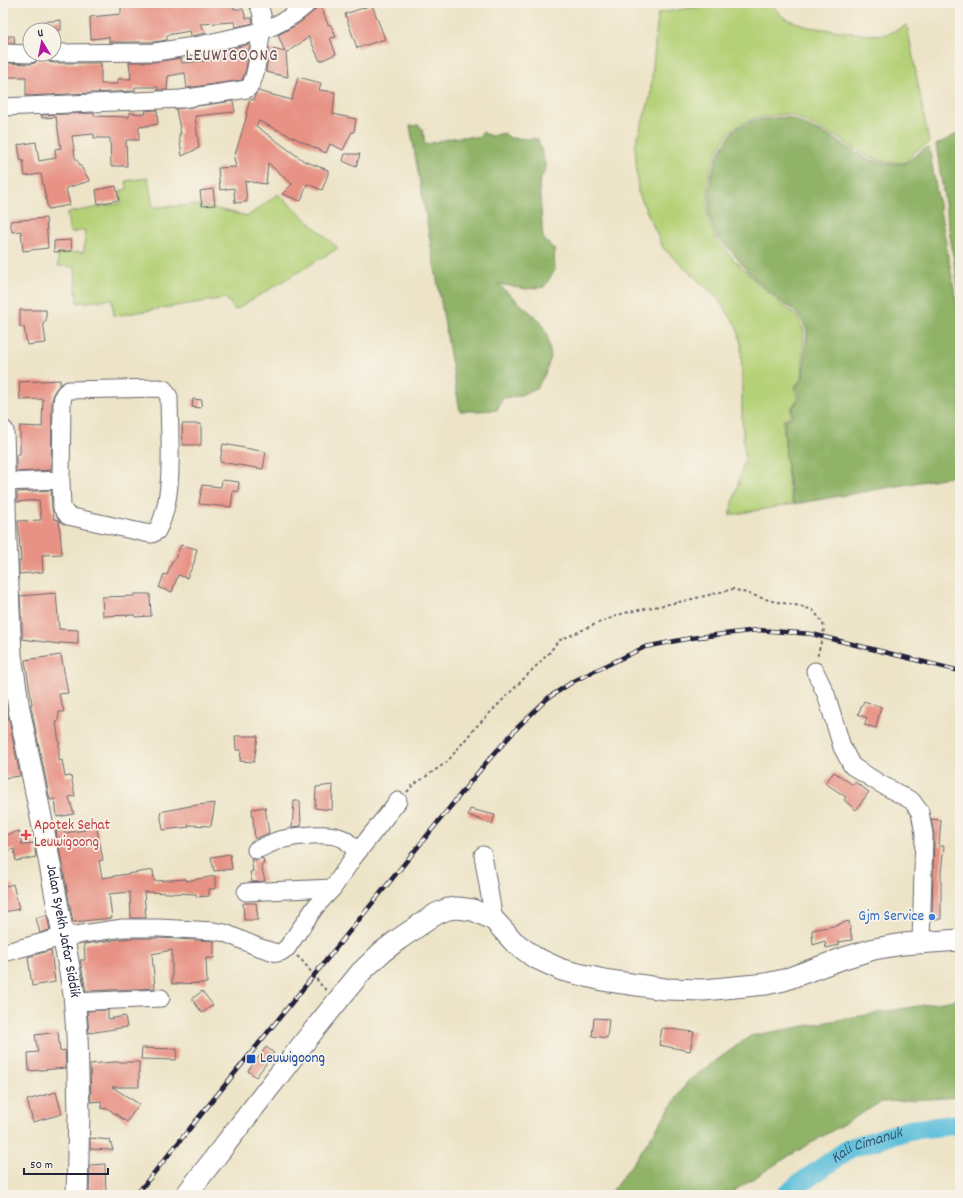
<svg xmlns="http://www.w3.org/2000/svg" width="963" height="1198" font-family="Dekko,sans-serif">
<rect width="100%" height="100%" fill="#f7f3e8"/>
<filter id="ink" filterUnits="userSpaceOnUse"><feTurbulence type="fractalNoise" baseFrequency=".025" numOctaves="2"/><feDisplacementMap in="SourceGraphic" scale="8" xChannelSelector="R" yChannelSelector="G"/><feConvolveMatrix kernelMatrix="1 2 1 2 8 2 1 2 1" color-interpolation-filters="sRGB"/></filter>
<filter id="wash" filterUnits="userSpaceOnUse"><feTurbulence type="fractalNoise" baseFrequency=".012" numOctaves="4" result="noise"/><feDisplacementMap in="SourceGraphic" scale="16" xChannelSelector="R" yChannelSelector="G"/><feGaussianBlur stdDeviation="0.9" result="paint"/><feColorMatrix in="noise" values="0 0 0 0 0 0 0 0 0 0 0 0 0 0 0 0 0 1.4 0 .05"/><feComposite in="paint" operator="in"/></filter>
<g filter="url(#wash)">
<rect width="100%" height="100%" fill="#ede4c7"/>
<!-- green -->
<path fill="#b5d178" stroke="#6c7a5a" d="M724 3H770L784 18 809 27 869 35 888 34 907 25 929 143 916 151 904 163 886 162 867 156 836 137 789 114 753 118 730 131 717 152 709 172 707 214 716 240 749 275 786 308 796 315 804 330 802 378 794 387 798 398 791 409V415L783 420 789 490 793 504 730 515 745 458 742 420V385L741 344 736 325 717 298 663 248 638 192 635 145 650 98 658 13Z
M148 178 153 207 199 205 248 216 278 194 338 248 235 310 226 298 114 316 112 299 77 303 75 267 58 266V253L84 252 85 230 70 233 67 213 121 203 120 191 127 189 126 181Z"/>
<!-- forest -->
<path fill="#90b368" stroke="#596a52" d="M788 117 833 138 867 159 887 164H904L924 149 929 148 960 322V475L794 504C787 477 784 448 785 420L793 416 792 408 800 398 796 387 803 378 807 330 797 313 779 300 750 274 732 252 718 239 709 215 711 174 719 153 733 131 753 120Z
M419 125 423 130 425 145C442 140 461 134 479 138L482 132 491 136 504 133 510 138 538 139 546 168 539 183 543 238 554 249 555 270 544 287 526 289 498 284 540 321 547 334 551 357 545 374 537 388 518 396 503 398 497 410 476 411H460L410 126Z
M960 132V300L936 145Z
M960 999V1097L881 1102 789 1156 727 1195H609L638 1156 688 1081 750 1036 882 1012Z"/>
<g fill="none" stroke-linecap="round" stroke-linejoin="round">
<!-- river -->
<path stroke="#5bbeda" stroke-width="20" id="s1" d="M786 1195 798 1185 850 1148 909 1130 960 1124"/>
</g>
<g id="blocks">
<!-- building -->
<path fill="#e79284" d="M121 3H233L234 9H243L246 18H252L253 23 236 27 235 22 200 24 206 33 191 36 190 31 167 35V40L154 42H109V37L91 39 90 17 121 14Z
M318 3H320L328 25 330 24 336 37 330 38 336 54 320 61 309 37 286 53 288 77 266 72 269 48 285 52 278 35 298 24 309 15 315 10Z
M372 5 385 39 357 48 345 14Z
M61 20V30H42V22Z
M8 36H14L15 43H6V39H8Z
M250 44 246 69 242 80 187 88 185 73 168 76 167 90H157L158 87H135V91L26 96V77H7V63L30 64 35 63 39 59V61L46 59 49 62 54 63H101V84H118V79H131L129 62H155L181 58 182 63 213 60V59L216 58 214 52Z
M298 77 321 83 319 90 335 92 333 114 356 119 354 132H352L343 150 330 144 326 153 259 121 256 126 304 161 328 170V174L322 190 307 184 301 201 282 194 292 184 268 163 266 184 245 181 247 202 235 203 234 188 220 190 218 168 236 167 234 158 247 115 246 114 250 99 254 100 255 95 258 91 292 100Z
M233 101 235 112 195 116 199 148 182 156 179 134H181L176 109Z
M157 110 158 124 139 127V140H126L127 166H111L110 138H94V134L72 136 75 157 90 181 66 188 70 205 48 209 41 174 25 176 23 160 21 161 18 145 36 142 39 161 56 158 55 149 61 148 56 117 42 118 41 115 94 113V116L129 117V113L146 114 145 111Z
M345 154H360L356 167 343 161Z
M116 186 119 200 98 204 96 190Z
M213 189 215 205 202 206 200 191Z
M46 218 48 248 23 251 21 231 12 232 10 221Z
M71 240 72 251 54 252V241Z
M20 310H46V322H43L46 343 27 345 24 327H20Z
M60 380V384L54 392 52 402 51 470 16 472V455L20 454V426L42 427 43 399 20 400 19 382Z
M193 399 202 400 201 408 192 407Z
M182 424H201V445H183Z
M223 444 266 452 263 469 220 462Z
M222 480 239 482 238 492 233 491 231 507 199 504 202 485 221 487Z
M51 490 52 508 54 519 59 520 62 554 42 555 43 572 19 574V561H21L18 521 41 520 39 500 17 502V492Z
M181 545 197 549 194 563 187 578 178 575 172 592 159 588 164 574 167 575 172 561H174Z
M56 593 59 629 78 630V644L59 643V644L22 639V617H21L20 596Z
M134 594H150L151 616 135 617V615L103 616 102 597 134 596Z
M61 655 68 693 59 694 64 712H59L58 722H56L59 743V761L62 760 65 777 71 776 75 796 69 797 74 814 57 817 55 799 50 800 31 707V704H32L25 660Z
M864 701 881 707 876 728 864 725 867 718 858 714Z
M6 705 20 776 3 778V706Z
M235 736H258L254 762 240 761 241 750H236Z
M834 772 853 785 855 782 869 792 856 810 844 800 846 797 825 783Z
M333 785 332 810 315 808 316 787Z
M294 801H300L301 826 292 827Z
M215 803 211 826 188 825 189 827 163 830 160 812 190 806Z
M265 807 269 833 255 839 252 809Z
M470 809 495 815 492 824 468 815Z
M95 819 103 860 99 861 102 878 153 870 154 881 186 879V881L215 876V889H209V896L196 897V894L144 892 146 918H131L130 892 109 894 112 918 73 922 56 831 64 830 65 833 85 830 84 821Z
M931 819 941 820 939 846H944L941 872V919H932L934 834Z
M19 831 22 845 34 843 36 857 16 861 14 849 3 852V836Z
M230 854 232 869 214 871 211 857Z
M251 858 255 860 263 858 264 864 261 865 265 881 252 882 250 872 253 871Z
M13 884 19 909 4 912 3 905V887Z
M243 903H256L258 920H244Z
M47 915 50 930 40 933 36 918Z
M849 921 852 940 839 942V945L826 948 825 941 813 945 812 930 839 925V924Z
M130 938H159L214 941V958H206L207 983 172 984V950L152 954 155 988 86 991 80 960H85L84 944Z
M51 950 55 982 32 986 28 957Z
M202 991 213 1005 202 1013 192 999Z
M108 1010V1019L125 1016 127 1027 89 1033 87 1011Z
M594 1018 609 1019 607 1038 592 1036Z
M662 1028 694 1032 690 1051 659 1045Z
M58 1032 60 1051 65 1050 66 1068 29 1071 28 1053 38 1052 35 1035Z
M266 1047 274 1053 256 1077 248 1071Z
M142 1048 177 1049 176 1060 141 1059Z
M115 1062H139V1087H112L139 1104 127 1122 107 1108 102 1109 101 1101 91 1102 90 1064Z
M56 1092 62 1114 33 1122 27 1100Z
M90 1138 110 1140 113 1150 90 1149Z
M105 1164 106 1195H89L90 1165Z"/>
</g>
</g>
<g filter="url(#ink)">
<use href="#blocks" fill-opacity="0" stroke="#69666c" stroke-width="1"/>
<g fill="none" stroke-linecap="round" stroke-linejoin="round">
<!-- minor casing -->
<g stroke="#69666c" stroke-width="19">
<path id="minor" d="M3 53 30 54
M54 53 155 52 200 45 262 31C264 20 262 13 258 3
M3 107 181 99 247 89C258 81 258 46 262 31 279 24 295 16 308 3
M159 388 164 389 169 397C169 435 176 497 157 531L152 534 145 533 68 516 62 508 61 480 62 403C63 396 63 393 69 390Z
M4 482 61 480
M815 671 826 694 842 747 852 766 879 783 912 801 920 812 924 834 921 942
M256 850C264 847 271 843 279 840 295 836 328 831 344 839 349 842 353 848 357 852
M483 855 494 920
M246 892 333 888
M3 953 62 937 123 928H159L214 931 225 933 258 947 277 953 281 952 287 948 316 906 333 888 353 858 398 801
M74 1002 161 998"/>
</g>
<!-- major casing -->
<g stroke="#69666c" stroke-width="23">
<g id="major">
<path id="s2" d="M3 431 6 541 11 655 19 709 43 827 74 994 77 1034 79 1114 77 1195"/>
<path d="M186 1195 306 1040 361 972 382 952 399 939 436 914 448 909 458 908 473 910 486 916 494 920 514 942 534 957 562 970 603 980 665 989 704 990 766 984 784 980 844 958 874 949 903 944 960 940"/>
</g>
</g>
<!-- path -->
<path stroke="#69666c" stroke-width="2" stroke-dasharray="3 3" stroke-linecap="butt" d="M407 792 412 786 447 762 474 729 550 652 558 641 598 623 624 613 684 601 733 589 772 601 800 606 813 610 823 623 824 630 817 658
M297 956C309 966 315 980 327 991"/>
<!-- minor -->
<use href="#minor" stroke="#fff" stroke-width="17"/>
<!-- major -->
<use href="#major" stroke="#fff" stroke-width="21"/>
<!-- rail casing -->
<g stroke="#22223b" stroke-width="4.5">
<path id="rail" d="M136 1195 485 764 518 727 548 698 574 681 645 647 691 638 758 630 812 634 960 671"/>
</g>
<!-- rail -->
<use href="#rail" stroke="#f7f3e8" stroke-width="3" stroke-dasharray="9" stroke-linecap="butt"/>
</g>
</g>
<!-- markers -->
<path fill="#e0444e" stroke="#f7f3e8" stroke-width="1.5" d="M24 829h4v4h4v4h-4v4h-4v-4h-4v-4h4z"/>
<circle fill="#3f7fe0" stroke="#f7f3e8" stroke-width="1.5" cx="932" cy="917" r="4"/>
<rect fill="#1a4fb4" stroke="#f7f3e8" stroke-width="1.5" x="246" y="1054" width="10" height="10" rx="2"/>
<g text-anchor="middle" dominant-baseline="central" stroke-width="3.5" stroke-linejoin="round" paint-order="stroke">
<!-- health labels -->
<g font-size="15" fill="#be3a42" stroke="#f7f3e8" text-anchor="start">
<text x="34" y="826">Apotek Sehat<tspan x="34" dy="17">Leuwigoong</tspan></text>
</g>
<!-- shop labels -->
<g font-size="15" fill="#366cbe" stroke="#f7f3e8" text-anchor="end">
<text x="924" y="917">Gjm Service</text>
</g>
<!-- street labels -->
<g font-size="15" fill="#22223b" stroke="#f7f3e8">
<text stroke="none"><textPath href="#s2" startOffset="505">Jalan Syekh Jafar Siddik</textPath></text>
</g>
<!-- transit labels -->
<g font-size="15" fill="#164399" stroke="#f7f3e8" text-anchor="start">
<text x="260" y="1059">Leuwigoong</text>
</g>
<!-- water labels -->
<g font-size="16" font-style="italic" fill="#365973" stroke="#f7f3e8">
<text stroke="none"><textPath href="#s1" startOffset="96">Kali Cimanuk</textPath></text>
</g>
<!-- quarter labels -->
<g font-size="17" letter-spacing="1" fill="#674955" stroke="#f7f3e8">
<text x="232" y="57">LEUWIGOONG</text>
</g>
</g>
<!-- margin -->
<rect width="963" height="1198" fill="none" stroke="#f7f3e8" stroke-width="16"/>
<!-- north arrow -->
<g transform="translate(42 42) rotate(350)"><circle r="19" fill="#f7f3e8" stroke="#a29fa3"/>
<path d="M0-3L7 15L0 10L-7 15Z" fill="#b5179e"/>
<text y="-6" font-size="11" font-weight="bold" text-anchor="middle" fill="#22223b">U</text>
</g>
<!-- scale -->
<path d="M24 1168v6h84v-6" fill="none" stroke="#22223b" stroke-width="2"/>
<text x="30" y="1168" font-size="12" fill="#22223b" stroke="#f7f3e8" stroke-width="3" paint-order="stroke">50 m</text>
</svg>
